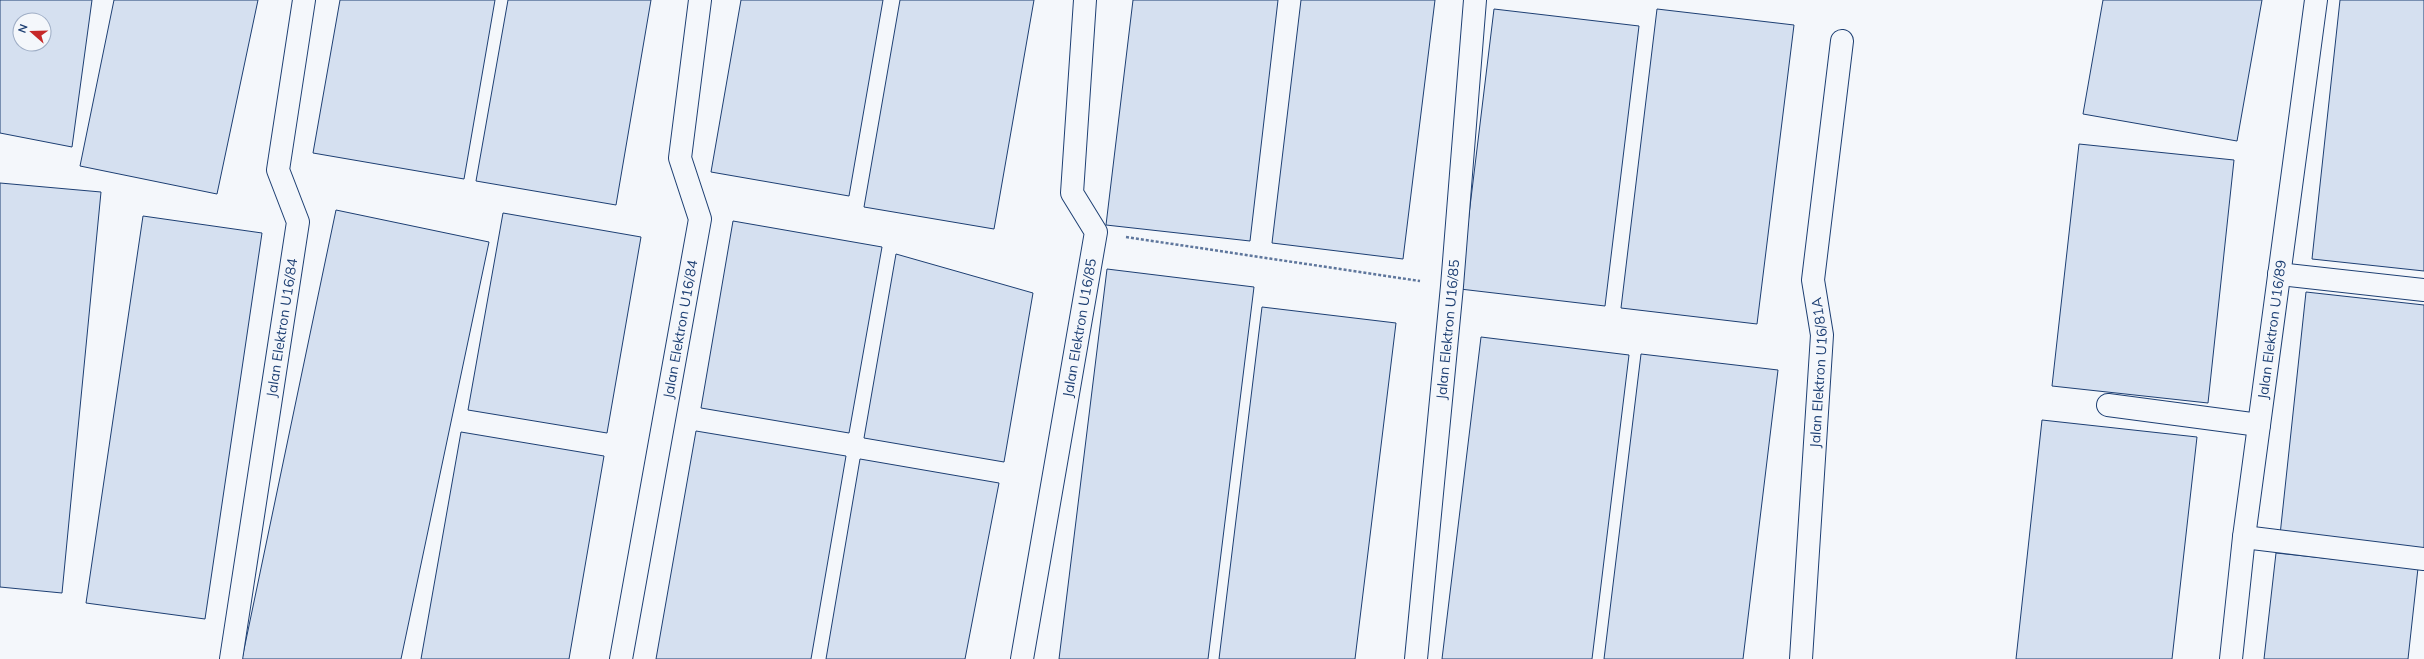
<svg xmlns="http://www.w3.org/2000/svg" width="2424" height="659" font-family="Mulish,sans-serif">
<rect width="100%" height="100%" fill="#f4f7fb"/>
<!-- building -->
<path fill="#d5e0f0" stroke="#1d3f73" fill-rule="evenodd" d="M0 0H92L72 147 0 133ZM20 20H44V44H20Z
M114 0H258L217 194 80 166Z
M340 0H495L464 179 313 153Z
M508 0H651L616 205 476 181Z
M741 0H883L849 196 711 172Z
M900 0H1034L994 229 864 207Z
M1133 0H1278L1250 241 1106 225Z
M1301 0H1435L1403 259 1272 243Z
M2103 0H2262L2237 141 2083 114Z
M2340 0H2424V271L2312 259Z
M1494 9 1639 26 1605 306 1460 289Z
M1657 9 1794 25 1757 324 1621 308Z
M2079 144 2234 160 2208 403 2052 386Z
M0 183 101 192 62 593 0 587Z
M336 210 489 242 401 659H242Z
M503 213 641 237 607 433 468 410Z
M143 216 262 233 205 619 86 603Z
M733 221 882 247 849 433 701 408Z
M896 254 1033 293 1004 462 864 438Z
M1107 269 1254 287 1208 659H1059Z
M2306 292 2424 305V551L2280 535Z
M1262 307 1396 323 1355 659H1219Z
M1481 337 1629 355 1592 659H1442Z
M1641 354 1778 370 1743 659H1604Z
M2042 420 2197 437 2172 659H2016Z
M696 431 846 456 811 659H656Z
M461 432 604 456 569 659H421Z
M860 459 999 483 965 659H826Z
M2276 553 2418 568 2408 659H2264Z"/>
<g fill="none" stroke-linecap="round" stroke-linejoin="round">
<!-- minor casing -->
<g stroke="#1d3f73" stroke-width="24">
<g id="minor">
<path d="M2279 274 2424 290"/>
<path d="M2108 405 2259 425"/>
<path d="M2244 537 2424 559"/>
<path id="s1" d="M231 659 298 222 278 170 304 0"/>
<path id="s2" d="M621 659 700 219 680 158 700 0"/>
<path id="s3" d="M1022 659 1096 232 1072 193 1085 0"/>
<path id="s4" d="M1416 659 1452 286 1475 0"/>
<path id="s5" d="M1801 659 1822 335 1813 280 1842 41"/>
<path id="s6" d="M2231 659 2244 537 2316 0"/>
</g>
</g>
<!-- path -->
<path stroke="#5e769c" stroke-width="2.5" stroke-dasharray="3 2" stroke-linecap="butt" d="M1126 237 1420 281"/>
<!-- minor -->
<use href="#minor" stroke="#f4f7fb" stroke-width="22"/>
</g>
<g text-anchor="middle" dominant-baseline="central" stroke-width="3" stroke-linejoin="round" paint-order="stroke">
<!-- street labels -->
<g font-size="14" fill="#1d3f73" stroke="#f4f7fb">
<text stroke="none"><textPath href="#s1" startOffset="335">Jalan Elektron U16/84</textPath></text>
<text stroke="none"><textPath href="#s3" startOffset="336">Jalan Elektron U16/85</textPath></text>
<text stroke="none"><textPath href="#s2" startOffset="335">Jalan Elektron U16/84</textPath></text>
<text stroke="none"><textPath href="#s6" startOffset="332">Jalan Elektron U16/89</textPath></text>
<text stroke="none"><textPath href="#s4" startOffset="331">Jalan Elektron U16/85</textPath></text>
<text stroke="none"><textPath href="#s5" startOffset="287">Jalan Elektron U16/81A</textPath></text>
</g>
</g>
<!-- north arrow -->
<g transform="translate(32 32) rotate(290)"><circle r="19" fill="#f4f7fb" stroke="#9eadc5"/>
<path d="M0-3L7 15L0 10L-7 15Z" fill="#c62828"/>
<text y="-6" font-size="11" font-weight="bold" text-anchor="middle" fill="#1d3f73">N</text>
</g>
</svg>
